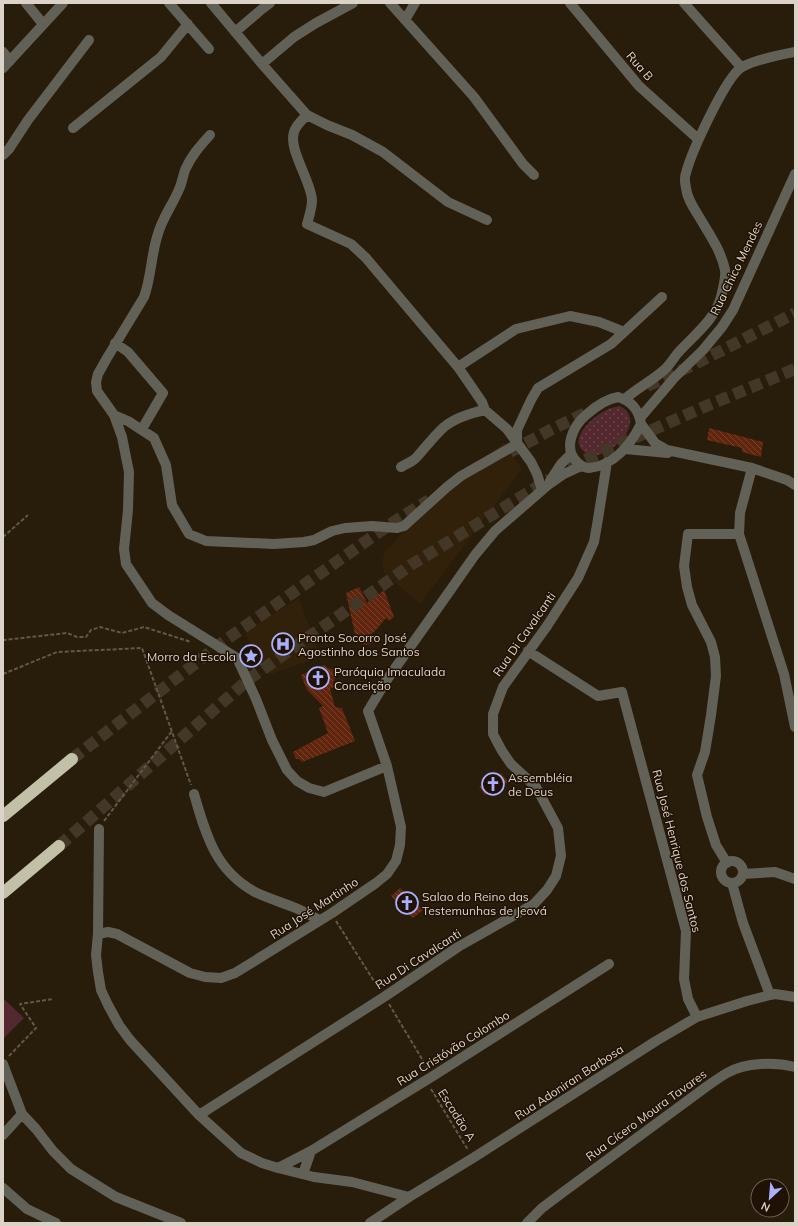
<svg xmlns="http://www.w3.org/2000/svg" width="798" height="1226" font-family="Mulish,sans-serif">
<defs>
<pattern id="garden-dots" width="8" height="8" patternUnits="userSpaceOnUse"><rect width="8" height="8" fill="#53282e"/><path d="M2 2h.1M6 6h.1" fill="none" stroke="#6b464b" stroke-width="1.8" stroke-linecap="round"/></pattern>
<pattern id="building-back-hatch" width="6" height="6" patternUnits="userSpaceOnUse"><rect width="6" height="6" fill="#60250c"/><path d="M-1 5l2 2M0 0l6 6M5-1l2 2" fill="none" stroke="#76442e"/></pattern>
</defs>
<rect width="100%" height="100%" fill="#281c0b"/>
<!-- built -->
<path fill="#32210a" d="M504 442 522 469 420 604 384 573 382 561 385 552 425 508Z
M299 598 320 657 269 675 259 666 245 632Z"/>
<!-- green -->
<path fill="#53282e" d="M3 998 24 1018 3 1039Z"/>
<!-- garden -->
<path fill="url(#garden-dots)" d="M620 406C650 422 606 463 588 454 563 441 596 413 611 408 613 407 617 407 620 406Z"/>
<!-- building -->
<path fill="url(#building-back-hatch)" d="M709 428 763 442 761 457 742 452V448L707 440Z
M359 587 367 603 384 590 394 617 389 621 386 618 375 631 371 634 373 643 364 645 361 635 355 634 346 593Z
M325 665 327 668 335 670 337 675 333 682 334 687 330 689 335 707 342 708 355 741 302 762 299 759H296L293 752 328 733 319 708 323 706 307 690 301 675Z
M501 773 508 782 485 795 479 787Z
M400 888 423 910 413 918 391 896Z"/>
<g fill="none" stroke-linecap="round" stroke-linejoin="round">
<!-- highway-tunnel -->
<path stroke="#433727" stroke-width="12" stroke-dasharray="12 6" stroke-linecap="butt" d="M647 386 691 366 795 313
M510 452 554 428 590 411
M569 467 704 407 795 369
M72 759 227 639 389 525 429 500
M59 846 249 679 411 565 550 479"/>
<!-- path -->
<path stroke="#625748" stroke-width="2" stroke-dasharray="4 2" stroke-linecap="butt" d="M3 537 28 515
M3 641 4 640 67 633 77 637H86L91 630 100 627 122 633 144 627 191 642
M3 674 57 652 142 648 191 785
M104 821 172 731
M336 921 379 989
M389 1004 428 1069
M9 1056 36 1028 20 1004 53 999
M431 1089 468 1150"/>
<!-- minor -->
<path stroke="#626157" stroke-width="10" d="M26 3 43 24
M169 3 209 49
M211 3 262 64 307 115 327 125 352 135 383 152 448 202 487 220
M390 3 474 97 523 164 534 175
M570 3 639 86 698 139
M684 3 741 67
M405 20 415 3
M235 32 262 9 270 3
M3 52 10 61
M262 64 294 37 316 23 353 3
M3 68 63 3
M307 115C302 120 296 125 294 132 288 149 311 181 312 200 312 208 309 217 307 224L351 244 366 258 458 367 482 402 485 410 507 429 531 462 537 474 542 490
M73 128 161 57 188 24
M210 135C200 146 191 156 185 170 183 176 182 182 180 187 173 205 162 217 157 237 151 257 151 278 144 297L107 358 98 374 96 382 97 391 114 415 122 437 129 472 128 510 124 549 126 564 152 603 168 615 237 658 256 699 272 740 287 770 297 781 309 788 324 792 387 766
M3 155 9 149 28 120 89 40
M115 343 128 352 163 393 142 429
M458 367 516 329 570 316 599 322 624 332
M618 397C632 401 639 410 641 424 631 444 614 466 589 468 585 468 581 466 578 463 562 449 573 426 586 415 596 406 606 399 618 397Z
M625 399C637 388 652 381 664 370 669 366 673 359 677 354 693 336 715 320 721 297 723 289 726 277 725 270 721 250 708 232 698 215 693 207 687 198 686 188 685 183 684 177 686 173 691 153 726 76 742 67 757 59 779 55 795 52
M114 415 128 421 154 438 166 465 172 505 189 534 206 541 274 544 304 542 314 540 332 531 345 528 372 526 397 528 404 526 447 487 461 476 517 444
M640 418 675 377 703 350 722 327 733 310 795 174
M641 424 655 443 667 450 752 468 787 480 795 485
M517 444V430L531 400 538 388 611 344 662 297
M625 449 668 453
M401 467 412 461 416 458C425 448 434 436 444 427 455 418 471 413 485 410
M752 468 740 513 739 534 784 674 795 727
M550 481 561 464 571 454
M528 651 598 696 622 692 686 931 684 979 688 999 697 1017
M194 794C206 835 215 870 255 892 267 898 281 902 293 907 302 910 311 916 320 920
M99 829 98 934 96 955 98 972 101 990 108 1005 119 1025 130 1040 199 1115 241 1153 262 1163 278 1168 314 1177 352 1182 409 1197
M721 872a11 11 0 1 1 22 0a11 11 0 1 1-22 0Z
M727 863 716 845 707 817 697 775 705 752 711 715 716 676 715 657 711 642 692 605 687 587 684 566 688 534H739
M743 874 775 872 795 879
M732 883 743 923 770 995
M98 934 108 932 117 934 190 973 205 977 221 978 235 973 332 913 376 883 387 874 396 861 400 845 401 827 387 766 368 711 386 681 442 602 475 555 495 531 548 485 564 474 581 466
M3 1064 22 1114 36 1129 53 1151 71 1169 116 1197 181 1223
M199 1115 384 997 458 947 534 904 547 890 556 876 561 856 558 828 536 787 511 764 502 751 493 734V714L503 687 547 626 578 578 594 542 598 519 607 462
M3 1135 22 1114
M278 1168 311 1151 433 1076 609 964
M303 1174 311 1151
M3 1188 27 1209 56 1223
M370 1223 409 1197 473 1158 656 1041 697 1017 747 1001 770 995 775 994 795 997
M527 1223 542 1208 562 1193 706 1087C713 1082 720 1077 727 1073 746 1062 775 1062 795 1067"/>
<!-- highway -->
<path stroke="#c2c0a7" stroke-width="12" d="M3 816 72 759
M3 893 59 846"/>
</g>
<!-- icons -->
<defs>
<g id="hospital-ring" transform="scale(1.15)"><circle r="9.5" fill="#1f1204" stroke="#aab0fb" stroke-width="1.5"/><path d="M-5-5h3v3.5h4V-5h3V5h-3V1.5h-4V5h-3Z" fill="#aab0fb"/></g>
<g id="sight-ring" transform="scale(1.15)"><circle r="9.5" fill="#1f1204" stroke="#aab0fb" stroke-width="1.5"/><path d="M0-6L1.8-2.2L6-1.7L2.9 1.2L3.7 5.4L0 3.3L-3.7 5.4L-2.9 1.2L-6-1.7L-1.8-2.2Z" fill="#aab0fb"/></g>
<g id="church-ring" transform="scale(1.15)"><circle r="9.5" fill="#1f1204" stroke="#aab0fb" stroke-width="1.5"/><path d="M-1.2-6h2.4v3.5h3.3v2.4h-3.3V6h-2.4V-.1h-3.3v-2.4h3.3Z" fill="#aab0fb"/></g>
</defs>
<g fill-rule="evenodd">
<use href="#hospital-ring" x="283" y="644"/>
<use href="#sight-ring" x="251" y="656"/>
<use href="#church-ring" x="318" y="678"/>
<use href="#church-ring" x="493" y="784"/>
<use href="#church-ring" x="407" y="903"/>
</g>
<g text-anchor="middle" dominant-baseline="central" stroke-width="3" stroke-linejoin="round" paint-order="stroke">
<!-- street labels -->
<g font-size="12" fill="#dbd2c8" stroke="#1f1204">
<text transform="translate(640 66) rotate(49)">Rua B</text>
<text transform="translate(736 268) rotate(-64)">Rua Chico Mendes</text>
<text transform="translate(524 634) rotate(-55)">Rua Di Cavalcanti</text>
<text transform="translate(677 851) rotate(76)">Rua José Henrique dos Santos</text>
<text transform="translate(314 908) rotate(-33)">Rua José Martinho</text>
<text transform="translate(418 959) rotate(-33)">Rua Di Cavalcanti</text>
<text transform="translate(453 1048) rotate(-32)">Rua Cristóvão Colombo</text>
<text transform="translate(569 1082) rotate(-33)">Rua Adoniran Barbosa</text>
<text transform="translate(457 1115) rotate(58)">Escadão A</text>
<text transform="translate(646 1115) rotate(-36)">Rua Cícero Moura Tavares</text>
</g>
<!-- poi labels -->
<g font-size="12" fill="#dbd2c8" stroke="#1f1204" text-anchor="start">
<text x="298" y="637">Pronto Socorro José<tspan x="298" dy="14">Agostinho dos Santos</tspan></text>
<text x="236" y="656" text-anchor="end">Morro da Escola</text>
<text x="334" y="671">Paróquia Imaculada<tspan x="334" dy="14">Conceição</tspan></text>
<text x="508" y="777">Assembléia<tspan x="508" dy="14">de Deus</tspan></text>
<text x="422" y="896">Salao do Reino das<tspan x="422" dy="14">Testemunhas de Jeová</tspan></text>
</g>
</g>
<!-- border -->
<rect width="798" height="1226" fill="none" stroke="#dbd2c8" stroke-width="8"/>
<!-- north arrow -->
<g transform="translate(770 1198) rotate(206)"><circle r="19" fill="#1f1204" stroke="#6a5f52"/>
<path d="M0-3L7 15L0 10L-7 15Z" fill="#aab0fb"/>
<text y="-6" font-size="11" font-weight="bold" text-anchor="middle" fill="#dbd2c8">N</text>
</g>
</svg>
